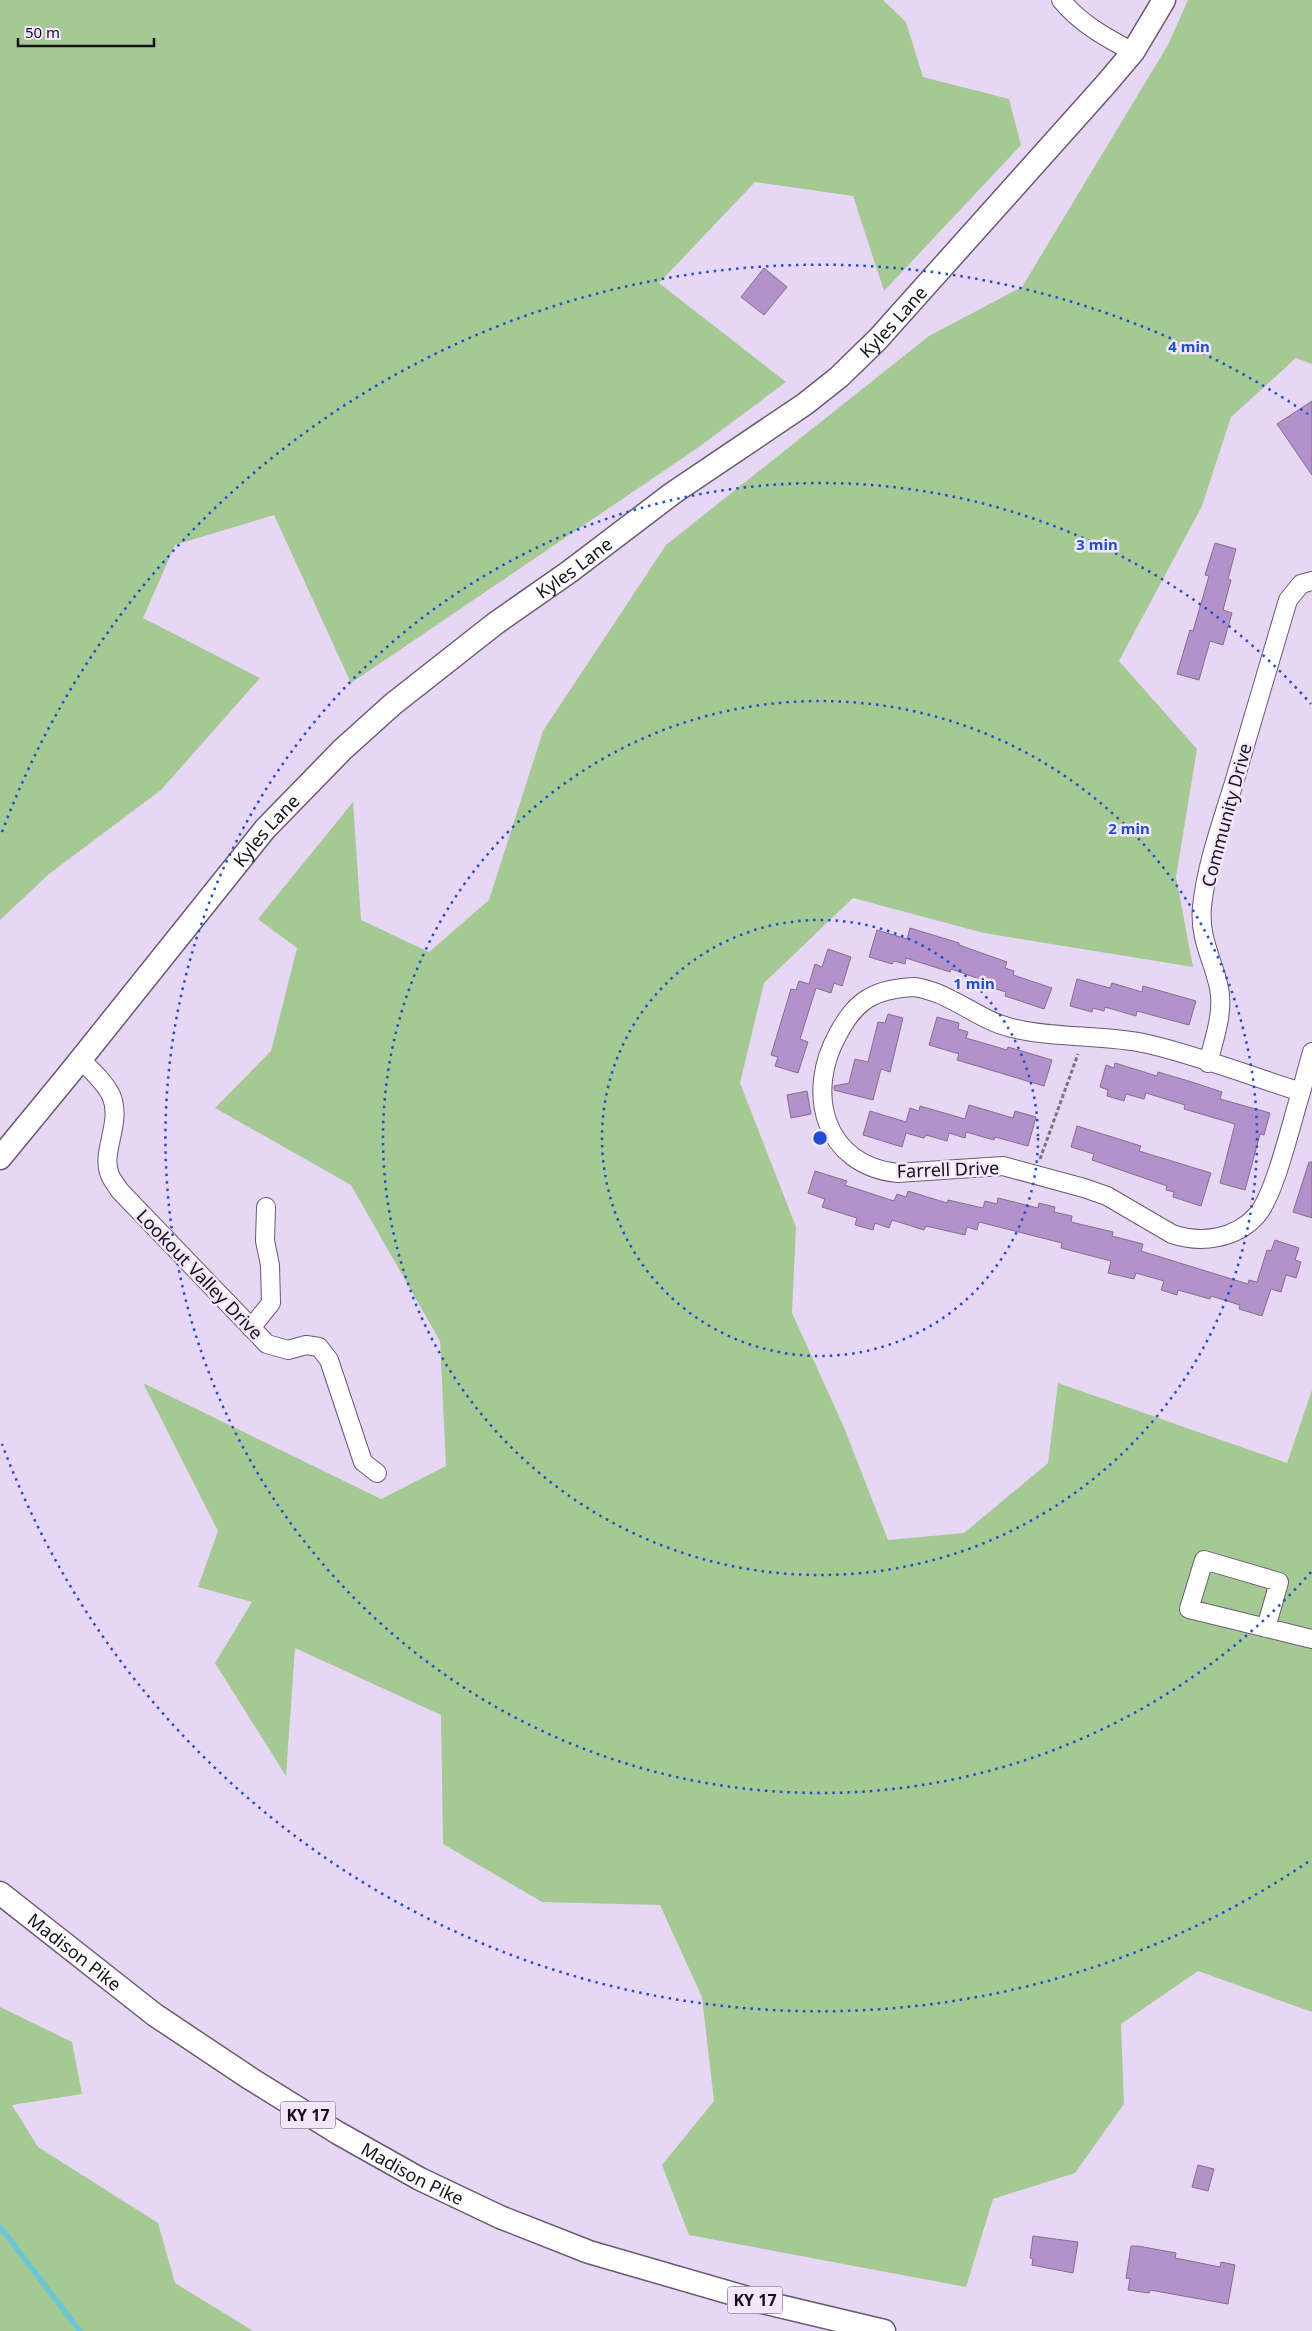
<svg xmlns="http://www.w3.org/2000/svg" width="1312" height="2331" font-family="'Noto Sans',sans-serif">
<rect width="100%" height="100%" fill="#e8d7f4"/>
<!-- green -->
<path fill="#a4c992" d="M0 0H883L906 22 923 77 1009 99 1021 145 884 291 853 196 755 182 659 283 786 382 696 449 351 683 274 515 175 545 143 618 260 678 161 790 49 874 0 920Z
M1188 0H1312V364L1296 358 1231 417 1202 506 1119 661 1197 749 1176 877 1193 967 984 933 853 898 764 983 740 1083 796 1227 792 1313 843 1425 888 1540 964 1533 1048 1463 1058 1383 1287 1463 1312 1390V2012L1198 1971 1121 2024 1124 2104 1075 2173 993 2199 966 2287 689 2235 662 2165 714 2101 702 1997 660 1905 542 1902 443 1844 441 1715 295 1648 286 1776 215 1663 252 1602 198 1587 218 1531 143 1383 381 1499 446 1466 440 1341 351 1185 215 1108 271 1051 297 948 258 919 353 802 361 920 429 952 489 900 543 731 666 545 929 336 1022 287 1168 45Z
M0 2007 72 2042 82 2094 12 2105 38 2147 158 2223 175 2283 253 2331H0Z"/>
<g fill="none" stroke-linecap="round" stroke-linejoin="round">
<!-- stream -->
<path stroke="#6ac7d6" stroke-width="5.5" d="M0 2227 80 2331"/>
</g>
<!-- building -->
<path fill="#b391ca" stroke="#81728c" d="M764 268 787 287 764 315 741 297Z
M1312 401V475L1277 424Z
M1215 543 1236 549 1228 579 1231 580 1223 610 1232 613 1223 645 1210 641 1199 680 1177 674 1190 630 1193 631 1209 576 1205 575Z
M910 928 959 943V945L1007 962 1005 968 1014 971 1013 975 1052 988 1044 1009 1005 996 1006 992 996 989 997 985 951 969 950 972 906 958 905 964 894 961 892 964 869 957 877 930 907 939Z
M828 949 851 957 842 986 834 983 831 993 816 988 800 1039 808 1042 798 1073 775 1066 778 1057 771 1055 791 989 796 990 799 981 809 984 815 964 822 967Z
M1077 979 1110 988 1112 983 1142 992 1143 986 1196 1001 1189 1025 1137 1011 1136 1016 1105 1007 1104 1011 1093 1008 1092 1012 1070 1006Z
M888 1014 903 1018 890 1072 881 1069 873 1100 834 1090V1086L849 1083 855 1059 868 1062 878 1022 885 1023Z
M937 1017 959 1023 958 1029 968 1032 966 1038 1007 1050 1008 1047 1052 1060 1044 1086 957 1060 959 1054 929 1045Z
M1115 1063 1157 1076 1158 1072 1192 1082 1222 1092 1220 1099 1270 1113 1264 1135 1260 1134 1245 1190 1220 1183 1235 1124 1184 1109 1185 1105 1146 1093 1144 1099 1126 1094 1124 1101 1107 1096 1108 1090 1100 1087 1106 1065 1114 1068Z
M807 1091 811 1114 791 1118 787 1095Z
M969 1105 1013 1118 1015 1111 1036 1117 1028 1146 995 1137 994 1140 966 1132 965 1138 949 1133 947 1141 926 1135 924 1138 906 1133 902 1147 863 1135 870 1111 906 1122 910 1108 919 1111 920 1106 965 1119Z
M1077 1126 1141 1146 1139 1151 1211 1173 1201 1206 1173 1197 1174 1192 1166 1190 1167 1186 1092 1160 1094 1154 1071 1147Z
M1309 1162H1312V1218L1293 1212Z
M815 1171 847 1181 845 1185 894 1201 897 1194 906 1197 908 1191 947 1203 948 1200 983 1208 985 1201 997 1204 998 1198 1038 1208 1039 1203 1055 1207 1054 1212 1072 1216 1071 1222 1113 1232 1112 1236 1143 1244 1141 1251 1248 1284 1249 1280 1257 1282 1267 1250 1271 1251 1275 1240 1299 1248 1295 1260 1301 1262 1296 1278 1286 1275 1281 1292 1271 1289 1262 1316 1239 1309 1240 1305 1211 1296 1210 1299 1178 1290 1177 1295 1161 1290 1164 1281 1136 1273 1134 1279 1108 1273 1111 1261 1061 1248 1062 1243 979 1222 977 1230 967 1227 965 1235 926 1226 924 1230 892 1220 889 1228 875 1223 873 1230 855 1225 857 1218 822 1207 825 1199 808 1193Z
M1198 2165 1214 2169 1208 2191 1192 2187Z
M1033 2236 1078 2242 1073 2273 1032 2265 1033 2259 1030 2258Z
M1131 2246H1138L1176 2253 1175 2258 1220 2267 1221 2262 1235 2265 1228 2304 1150 2290 1149 2293 1128 2290 1130 2279 1126 2278Z"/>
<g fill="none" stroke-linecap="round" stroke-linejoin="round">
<!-- minor casing -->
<g stroke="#695a73" stroke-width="20">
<path id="minor" d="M1061 0C1081 24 1105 37 1133 52
M914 987C951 992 977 1020 1012 1028 1057 1039 1103 1034 1148 1044 1199 1056 1251 1076 1301 1092 1292 1120 1275 1195 1257 1215 1236 1239 1201 1244 1172 1234L1107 1196 1084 1188 1003 1166 897 1173C824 1165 805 1093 838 1034 845 1021 853 1008 867 999 881 990 898 988 914 987Z
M81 1060C92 1071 104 1081 111 1095 123 1123 100 1152 110 1175 112 1180 117 1186 120 1191L267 1344 288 1350 306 1345 319 1347 329 1360 363 1462 377 1473
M1208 1063C1214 1039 1224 1013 1219 988 1213 959 1199 939 1202 907 1206 866 1221 825 1233 786 1251 724 1270 662 1288 600L1301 584 1312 581
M1301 1092 1312 1052
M251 1328 271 1303 270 1265 265 1241 266 1207
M1266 1628 1279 1582 1204 1560 1189 1609 1312 1639"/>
</g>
<!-- major casing -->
<g stroke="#695a73" stroke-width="25">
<g id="major">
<path id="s1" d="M0 1158 69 1074 265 829 343 749 393 704 496 623 569 572 673 493 805 404 839 377 878 339 1106 84 1133 52 1164 0"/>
<path id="s2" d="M0 1893 155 2015 251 2079 338 2133 420 2179 500 2217 589 2252 758 2301 884 2331"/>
</g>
</g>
<!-- path -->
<path stroke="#7d7285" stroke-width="3" stroke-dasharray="4 2.5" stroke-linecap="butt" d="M1040 1159 1078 1054"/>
<!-- minor -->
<use href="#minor" stroke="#fff" stroke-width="18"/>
<!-- major -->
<use href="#major" stroke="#fff" stroke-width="22"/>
</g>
<!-- distance rings -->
<g fill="none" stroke="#1d4ed8" stroke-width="2.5" stroke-dasharray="2.5 5">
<circle cx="820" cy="1138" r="218"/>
<circle cx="820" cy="1138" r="437"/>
<path d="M1311 1572A655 655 0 1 1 1311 704"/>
<path d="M1308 1862A873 873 0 0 1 2 1444M2 832A873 873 0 0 1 1308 414"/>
</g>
<g text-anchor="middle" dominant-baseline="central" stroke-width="5" stroke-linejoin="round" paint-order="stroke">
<!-- shield labels -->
<g fill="#f4e6fd" stroke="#59515f" stroke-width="1">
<rect x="280.5" y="2101.5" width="55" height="27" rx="4"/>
<rect x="727.5" y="2286.5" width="55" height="27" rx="4"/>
</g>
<g font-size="16" font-weight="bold" fill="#17111b">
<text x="308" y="2115">KY 17</text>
<text x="755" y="2300">KY 17</text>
</g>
<!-- street labels -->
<g font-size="18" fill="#17111b" stroke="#f4e6fd">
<text stroke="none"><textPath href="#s1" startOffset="1232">Kyles Lane</textPath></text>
<text stroke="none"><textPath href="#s1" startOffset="828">Kyles Lane</textPath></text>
<text transform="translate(1226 815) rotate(-75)">Community Drive</text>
<text stroke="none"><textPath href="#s1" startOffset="422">Kyles Lane</textPath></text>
<text transform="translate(948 1169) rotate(-2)">Farrell Drive</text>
<text transform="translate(200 1274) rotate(46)">Lookout Valley Drive</text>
<text stroke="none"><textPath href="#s2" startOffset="95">Madison Pike</textPath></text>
<text stroke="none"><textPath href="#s2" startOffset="500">Madison Pike</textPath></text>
</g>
</g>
<circle cx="820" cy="1138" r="8" fill="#1d4ed8" stroke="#f4e6fd" stroke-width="2.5"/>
<g font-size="15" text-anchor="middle" font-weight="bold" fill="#1d4ed8" stroke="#f4e6fd" stroke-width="5" stroke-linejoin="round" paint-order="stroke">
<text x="1189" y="352">4 min</text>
<text x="1097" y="550">3 min</text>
<text x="1129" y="834">2 min</text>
<text x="974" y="989">1 min</text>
</g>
<!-- scale -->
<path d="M18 38v8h136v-8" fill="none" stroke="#17111b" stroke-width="2.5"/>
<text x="25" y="38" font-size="15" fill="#17111b" stroke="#f4e6fd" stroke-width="4" paint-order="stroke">50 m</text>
</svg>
